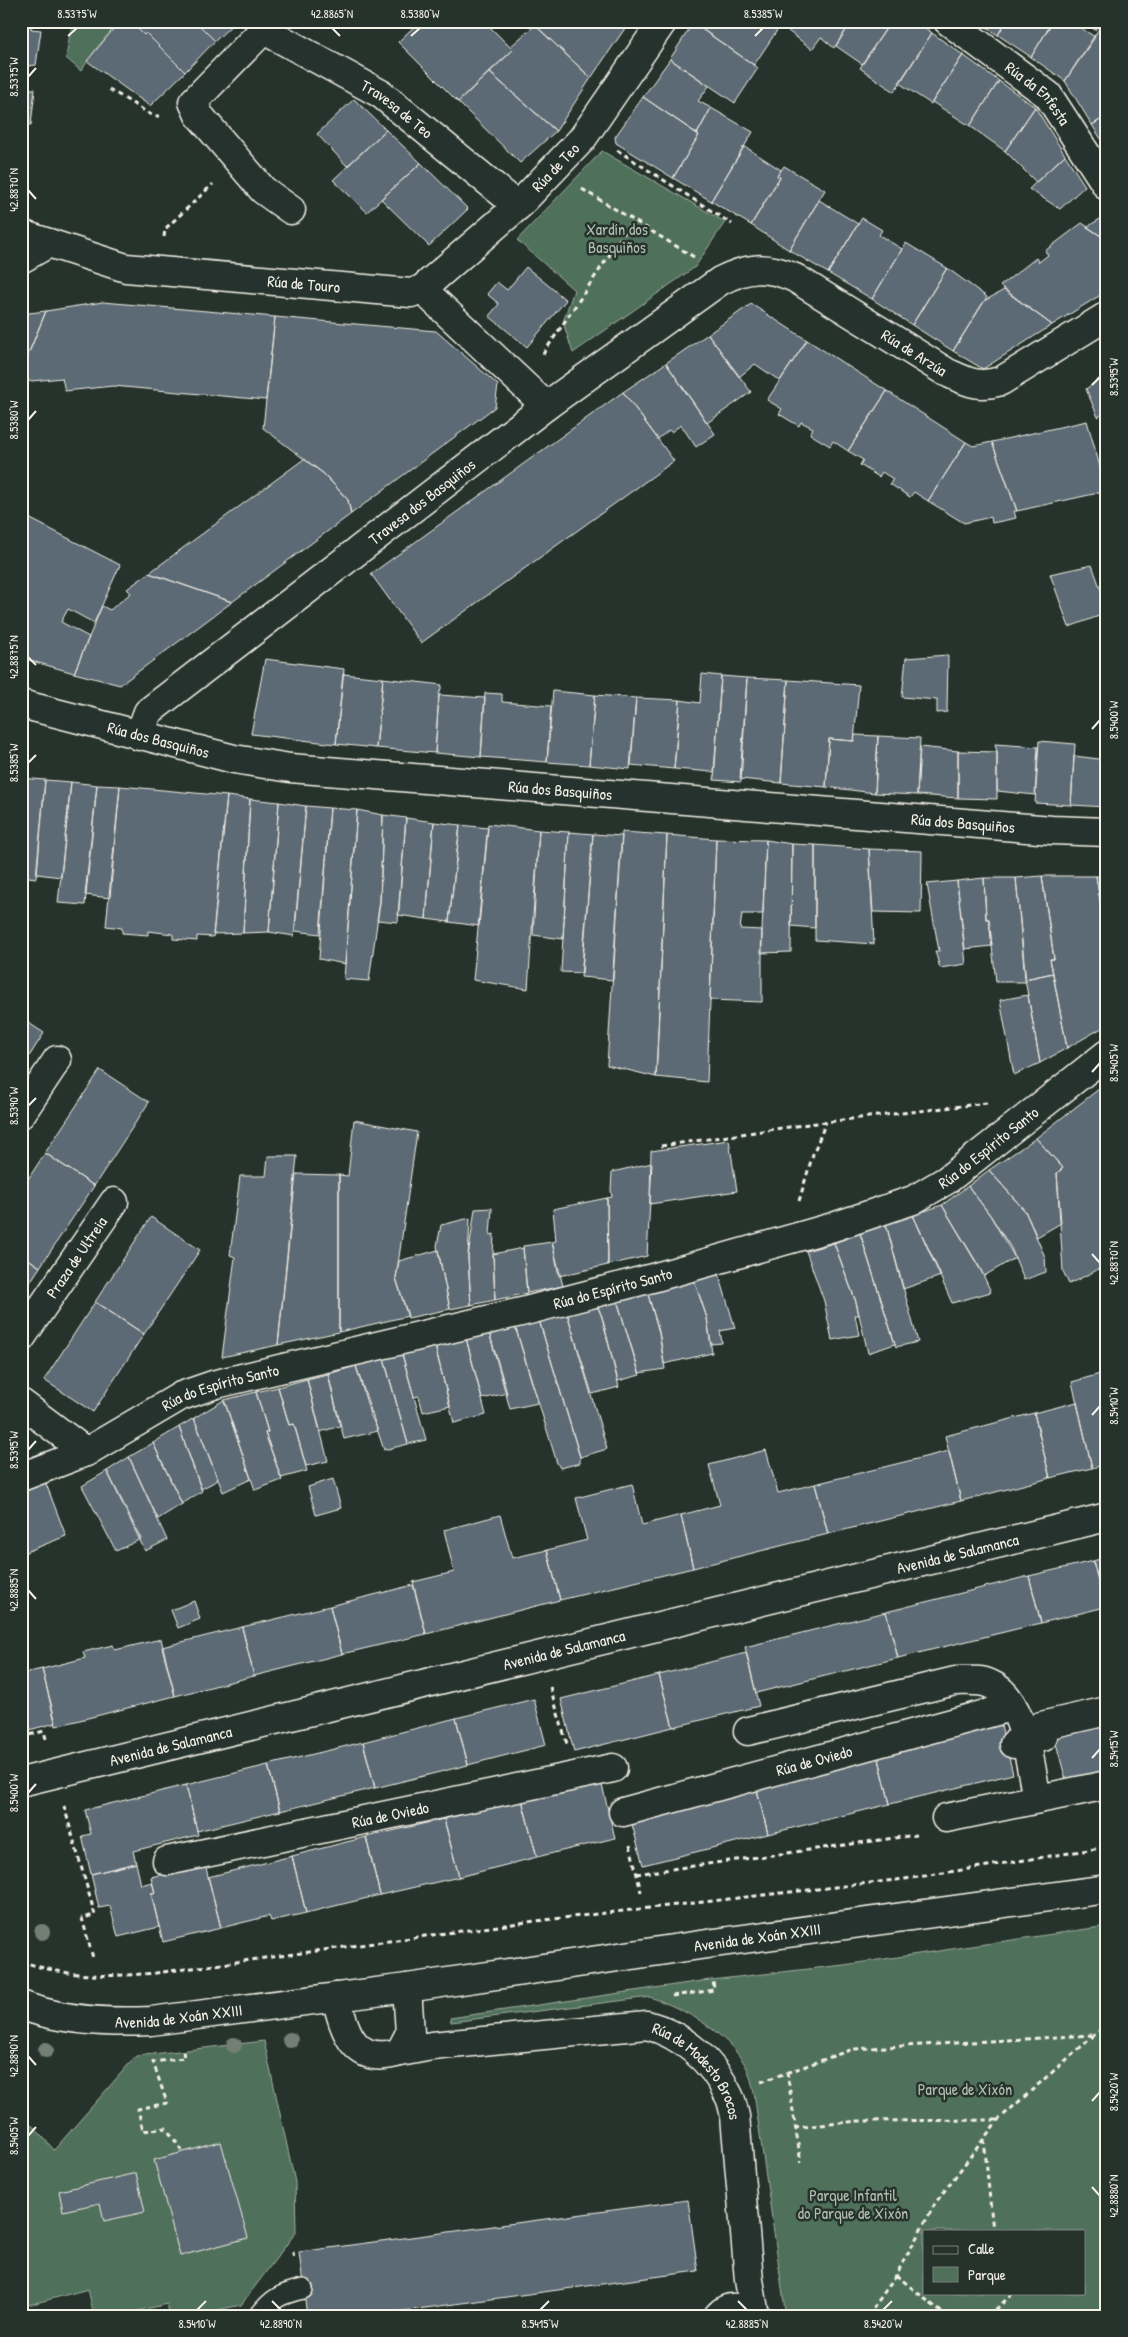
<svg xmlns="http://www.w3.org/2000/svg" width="1128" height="2337" font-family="'Patrick Hand',sans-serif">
<rect width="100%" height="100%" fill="#26332d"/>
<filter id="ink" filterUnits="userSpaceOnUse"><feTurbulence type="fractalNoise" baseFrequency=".02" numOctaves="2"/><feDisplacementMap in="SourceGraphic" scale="10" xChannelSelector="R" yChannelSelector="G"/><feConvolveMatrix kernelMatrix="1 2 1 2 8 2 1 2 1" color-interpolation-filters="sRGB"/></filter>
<g filter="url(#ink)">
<!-- green -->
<path fill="#4f705a" stroke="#a2b0a1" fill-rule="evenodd" d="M72 21H120L96 49 81 71 66 58Z
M602 151 725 222 695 267 573 353 563 322 574 290 517 240Z
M1107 1926V2316H786L754 2093C752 2084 750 2074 746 2066 725 2031 687 2010 650 1997L451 2022 450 2018 702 1981 844 1965ZM924 2231H1084V2293H924Z
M264 2041 295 2182 296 2232 241 2305 190 2316H170L167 2304 115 2316H94L88 2289 21 2307V2118L35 2128 54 2150 136 2056Z"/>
<!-- building -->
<path fill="#5c6b74" stroke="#f4f1e8" d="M21 21H32L31 29 41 30 36 65 28 66 25 89H35L31 125 22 124 21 130Z
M120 21H130L144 35 146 33 185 72 150 106 87 61Z
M130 21H195L215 41 185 72 146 33 144 35Z
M195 21H236L215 41Z
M420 21H484L513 50 458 102 398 42Z
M542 21H630L591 78 538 28Z
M695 21H773L780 26 754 65 693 23Z
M795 21H852L834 48 821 37 812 49 788 31Z
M852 21H891L862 64 836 46Z
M891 21H916L932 33 894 92 860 68Z
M978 21H1006L998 35Z
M1006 21H1053L1031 57 998 35Z
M1053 21H1070L1095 37 1065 81 1031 57Z
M1083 21H1102L1095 30Z
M1104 21 1107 22V116L1092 125 1065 81Z
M693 23 758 68 735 103 670 59Z
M535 25 591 78 556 131 489 72 513 50 510 47Z
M932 33 963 55 931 104 899 83Z
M963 55 999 81 970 126 932 102Z
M670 59 709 86 698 101 711 108 697 134 643 97Z
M489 72 556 131 520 163 458 102Z
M999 81 1035 107 1005 151 970 126Z
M643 97 699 135 673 178 616 143 615 137Z
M354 99 386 130 347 166 317 134Z
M1035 107 1065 155 1036 182 1005 151Z
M711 108 753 132 711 201 673 178 699 135 697 134Z
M1107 116V148L1092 125Z
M386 130 421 163 367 212 333 180Z
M744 146 781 170 777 176 780 177 751 225 711 201Z
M1065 155 1085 186 1060 209 1029 189Z
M421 163 468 209 429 246 381 199Z
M784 166 825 190 789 250 751 225 780 177 777 176Z
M819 200 858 224 828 273 789 250Z
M1105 216 1107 218V240L1087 227Z
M862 218 882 230 879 235 902 249 872 299 828 273Z
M1082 223 1107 240V291L1052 325 1000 286 1036 258 1039 262 1048 255 1045 251Z
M906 243 947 268 912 325 872 299Z
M526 267 566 300 527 347 489 316 499 304 487 294 497 282 507 290Z
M947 268 987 297 953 351 912 325Z
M1004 290 1052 325 983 369 953 351 984 301Z
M103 302 275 317 266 400 113 386 65 391 62 378 21 382V372L46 311Z
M751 304 807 340 780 381 755 364 739 377 708 334Z
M46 311 21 372V314Z
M275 317 436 331 498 385 495 407 351 514 348 500 324 474 263 428Z
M708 334 751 392 707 423 666 363Z
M807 340 887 391 848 451 833 441 830 446 810 434 813 428 801 422 799 426 779 414 782 409 767 400Z
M666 363 715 434 696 447 681 425 671 432 669 430 658 439 623 392Z
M1107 373V411L1098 417 1086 389Z
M887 391 966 442 928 501 914 492 910 497 890 484 893 479 882 472 879 477 860 465 863 460 848 451Z
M623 392 674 461 421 643 371 574Z
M1087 421 1107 491 1017 511 992 442Z
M966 442 973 446 992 442 1017 511H1014L1016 518 992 523 991 517 964 523 928 501Z
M304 459 324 474 348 500 351 514 232 602 149 573Z
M21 514 120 565 94 623 68 609 61 622 89 637 74 673 21 658Z
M1092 565 1107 607V613L1069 627 1050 574Z
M149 573 232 602 120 685 74 673 102 606 110 610 131 593 127 589Z
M948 655 947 712 937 713V700L902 697 906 658Z
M265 659 344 669 336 744 251 734Z
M343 674 383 678 376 748 336 744Z
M702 674 721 676 714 772 674 769 680 700 700 703Z
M721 676 747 678 741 782 714 780Z
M383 678 442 685 439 695 435 753 376 748Z
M747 678 788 680 781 783 740 779Z
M788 680 859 685 854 741 829 739 826 787 781 783Z
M553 691 595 695 589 765 547 762Z
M485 693 502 694V702L551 706 547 762 481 757Z
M439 695 485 698 481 757 435 753Z
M595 695 636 698 630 769 589 765Z
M636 698 680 700 674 769 631 765Z
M855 735 878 736 875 793 826 787 829 739 854 741Z
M878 736 920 738 917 795 875 793Z
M1039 741 1075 744 1071 805 1035 803Z
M995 744 1038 747 1035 795 997 791V752Z
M920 747 958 751V798L917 795Z
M958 751 997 752V799L958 798Z
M1074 756 1107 760V807L1071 805Z
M21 778 45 780 36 878 21 876Z
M45 780 71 782 61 877 37 874Z
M71 782 97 785 85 905 58 903Z
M97 785 120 786 110 898 85 895Z
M120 786 227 796 213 937 197 936V941L173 939V934L148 931V935L122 933V928L106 926Z
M227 796 250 799 243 933 213 934Z
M250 799 279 802 269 932 243 933Z
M279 802 306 806 294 936 269 932Z
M306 806 330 808 320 934 295 931Z
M330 808 357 810 345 964 319 959Z
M357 810 383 815 380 902 369 981 344 979Z
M383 815 406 818 398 922 377 920 380 902Z
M406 818 434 822 426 919 398 915Z
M434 822 460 825 449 922 426 919Z
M488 824 539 830 528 989 473 980Z
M460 825 488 828 479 926 449 922Z
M539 830 569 832 563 939 533 935Z
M569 832 593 834 582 973 561 972Z
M622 832 667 835 656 1077 607 1065Z
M593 834 622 836 613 980 581 977Z
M667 835 716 839 707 1082 656 1077Z
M716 839 766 840 763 914H742L740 929 762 930V1002L710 1000Z
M766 840 792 844 791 952 761 953Z
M792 844 815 845V928L791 926Z
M815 845 869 849 874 944 815 940Z
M869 849 922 851 921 913 873 912Z
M1042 876H1096L1107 943V1025L1067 1048 1050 959H1054Z
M1042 876 1054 959H1050L1053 973 1025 979 1016 878Z
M1096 876H1107V943Z
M984 878H1016L1026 982H996L989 919H986Z
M984 878 986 919H989L992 946 965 949 957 881Z
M957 881 966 964 940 968 935 951H939L927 884Z
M1053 973 1067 1048 1040 1063 1025 979Z
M1028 995 1040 1063 1014 1075 1000 1000Z
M21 1018 44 1033 21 1069Z
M100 1070 149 1102 94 1186 45 1153Z
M1104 1085 1107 1088V1265L1069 1284 1063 1271 1057 1173 1063 1168 1036 1138Z
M354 1120 417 1132 396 1278 408 1316 339 1332V1175L348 1176Z
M1036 1138 1063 1168 1057 1173 1061 1223 1037 1237 1025 1211 989 1170Z
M729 1140 737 1191 650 1204 651 1151Z
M45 1153 94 1186 40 1267 21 1254V1190Z
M268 1156H297L278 1345 222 1357 235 1257 230 1255 240 1176H266Z
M652 1163 647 1256 608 1265 607 1198 612 1197 611 1190 612 1172Z
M989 1170 1025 1211 1045 1257 1046 1272 1024 1280 1011 1248 990 1215 968 1186Z
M296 1174 339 1175V1332L278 1345Z
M968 1186 990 1215 1015 1258 984 1276 942 1205Z
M607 1198 608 1265 559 1276 552 1242 556 1241 553 1209Z
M942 1205 980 1268 991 1292 952 1303 913 1215Z
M492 1208 490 1235 494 1234 493 1254 495 1300 471 1305 468 1257 475 1209Z
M913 1215 941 1276 903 1289 886 1224Z
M151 1217 200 1250 144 1334 95 1302Z
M470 1218 468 1257 471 1305 450 1309 437 1246 441 1225Z
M886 1224 918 1342 896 1347 860 1233Z
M860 1233 895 1344 868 1353 856 1302 834 1243Z
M552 1242 563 1286 527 1293 523 1246Z
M834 1243 856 1302 859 1315H855L859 1335 832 1340 824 1301 806 1251Z
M523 1248 527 1293 495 1300 493 1254Z
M438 1250 450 1309 408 1318 396 1278 399 1261Z
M21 1254 40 1267 21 1296Z
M719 1274 735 1328 720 1331 722 1343 711 1344 707 1318 694 1280Z
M694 1280 707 1318 712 1353 664 1364 659 1332 647 1291Z
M647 1291 659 1332 665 1369 639 1373 617 1300Z
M617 1300 640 1375 618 1381 602 1317 597 1305Z
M95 1302 144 1334 93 1412 44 1380Z
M597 1305 602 1317 619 1387 592 1394 567 1313Z
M567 1313 607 1449 580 1457 539 1320Z
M539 1320 580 1457V1463L560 1468 557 1463 515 1326Z
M515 1326 538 1403 510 1409 489 1332Z
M489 1332 507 1393 482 1399 466 1338Z
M466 1338 486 1415 454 1423 435 1346Z
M435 1346 450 1406 423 1412 419 1396 414 1397 402 1354Z
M402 1354 426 1440 408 1444 384 1359Z
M384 1359 408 1444 384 1450 356 1366Z
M356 1366 370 1414 378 1431 344 1439 328 1374Z
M1107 1372V1393L1101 1395 1107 1415V1464L1092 1468 1072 1382Z
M328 1374 340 1426 320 1432 307 1379Z
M307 1379 328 1461 306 1466 294 1424 289 1425 278 1387Z
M278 1387 289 1425 294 1424 307 1471 281 1478 265 1433 268 1432 256 1392Z
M256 1392 268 1432 265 1433 282 1480 255 1490 224 1400Z
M224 1400 251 1479 223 1492 194 1418Z
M1077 1402 1092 1468 1050 1478 1034 1413Z
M1034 1413 1050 1478 961 1501 945 1436Z
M194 1418 218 1480 201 1489 179 1427Z
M179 1427 202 1491 182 1504 153 1443Z
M153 1443 182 1504 158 1519 129 1457Z
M766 1450 778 1493 815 1484 828 1534 693 1568 681 1515 720 1505 709 1465Z
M949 1451 961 1501 828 1534 815 1484Z
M129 1457 167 1540 145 1551 107 1471Z
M107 1471 141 1539 116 1551 82 1486Z
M333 1479 341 1508 316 1515 308 1487Z
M45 1481 66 1536 21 1554V1491Z
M632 1484 642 1525 681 1515 693 1568 560 1600 547 1550 587 1540 576 1498Z
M500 1515 512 1558 547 1550 560 1600 426 1634 413 1582 454 1572 444 1530Z
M1107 1557V1606L1105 1607 1093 1561Z
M1093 1561 1105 1607 1041 1623 1029 1576Z
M1029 1576 1041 1623 898 1658 886 1612Z
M413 1585 426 1634 342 1654 330 1606Z
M194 1601 200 1619 178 1628 171 1610Z
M330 1606 342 1654 254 1676 242 1627Z
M886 1612 898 1658 756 1693 745 1647Z
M242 1627 254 1676 175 1696 162 1647Z
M161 1639 175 1696 56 1726 42 1669 85 1658 83 1652 113 1645 115 1650Z
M746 1653 759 1706 673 1727 659 1675Z
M42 1669 56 1723 21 1732V1674Z
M659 1675 673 1727 574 1752 561 1699Z
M534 1699 546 1745 468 1765 456 1718Z
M456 1718 468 1765 375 1788 363 1742Z
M1107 1718V1774L1067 1784 1053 1732Z
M1000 1721 1013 1774 890 1804 877 1751Z
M363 1742 375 1788 280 1811 268 1765Z
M877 1751 890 1804 768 1834 755 1782Z
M268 1765 280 1811 197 1831 186 1785Z
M601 1781 615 1838 537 1857 522 1800Z
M755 1782 768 1834 643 1865 629 1813Z
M186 1785 198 1835 133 1851 136 1863 91 1874 82 1836 91 1834 85 1810Z
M522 1800 537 1857 459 1877 444 1819Z
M444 1819 459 1877 380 1895 366 1837Z
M366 1837 380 1895 306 1913 292 1856Z
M292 1856 306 1913 271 1921 269 1916 221 1928 208 1877Z
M136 1863 141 1885 152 1882 155 1893H151L159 1927 118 1937 110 1906 99 1908 91 1874Z
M205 1864 221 1928 163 1942 151 1893H155L151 1877Z
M221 2142 248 2238 180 2256 154 2160Z
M136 2173 145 2212 104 2221 100 2203 63 2211 59 2191Z
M688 2200 698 2271 366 2316H307L299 2252Z"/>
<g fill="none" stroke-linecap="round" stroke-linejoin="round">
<!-- lane casing -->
<g stroke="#f4f1e8" stroke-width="22">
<path id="lane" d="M259 2316C272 2298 281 2294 303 2289"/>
</g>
<!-- street casing -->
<g stroke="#f4f1e8" stroke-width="31">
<g id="street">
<path d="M272 21 193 102 199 115 263 190 291 210"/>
<path id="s1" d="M948 21 1048 95 1107 186"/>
<path id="s2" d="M264 30 381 94 518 206"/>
<path id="s3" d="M21 234 126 268 411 293 422 289 518 206 582 139 663 21"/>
<path d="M21 259 49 243"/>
<path d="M422 289 546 406"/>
<path id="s4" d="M139 736 148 712 546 406 720 281C747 267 766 265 795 278L946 372C968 382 977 388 1001 381L1107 316"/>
<path d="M21 1114 57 1060"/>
<path id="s5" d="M21 1338 114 1202"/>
<path d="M21 1403 86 1452"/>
<path id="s6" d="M21 1477 86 1452 181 1396 216 1384 525 1311 656 1277 833 1227 913 1200 947 1180 1107 1054"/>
<path d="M748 1731 955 1681C966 1681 980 1679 990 1684 1025 1698 1030 1766 1037 1799"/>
<path d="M1014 1744 1043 1737 1041 1726 1107 1711"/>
<path id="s7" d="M21 1782 1107 1517"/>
<path id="s8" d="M623 1812 1004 1709"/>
<path d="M946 1818 1107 1785"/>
<path id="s9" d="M167 1861 613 1768"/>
<path d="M336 1997C345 2034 355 2066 400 2052L410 2033 407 1988"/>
<path id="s10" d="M400 2052 432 2046 647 2025C681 2034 713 2061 728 2094 732 2100 733 2109 735 2116L749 2280 755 2316"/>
<path d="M718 2316C728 2304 742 2306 753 2316"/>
</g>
</g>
<!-- secondary casing -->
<g stroke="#f4f1e8" stroke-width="31">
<g id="secondary">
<path id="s11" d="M21 704 234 759 290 768 1052 830 1107 832"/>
<path id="s12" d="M21 2005C61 2021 109 2023 151 2021L407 1988 707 1944 1107 1889"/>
</g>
</g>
<!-- path -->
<path stroke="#f4f1e8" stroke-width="3" stroke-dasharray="5 4" stroke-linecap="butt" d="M109 89 153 116H160
M617 150 732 224
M582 189 694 257
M164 237 165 229 213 184
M543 354 633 220
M661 1146 809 1124 987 1103
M799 1201 813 1154 826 1122
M550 1687 567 1744
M21 1737 44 1731 46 1739
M64 1806 95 1915 82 1918 93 1958
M630 1845 641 1892
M636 1874 916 1835
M21 1961C69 1978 107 1977 156 1973L527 1922 905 1879 1107 1847
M672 1996 714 1990 713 1979
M183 2051 184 2058 153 2062 167 2103 138 2109 143 2131 166 2128 183 2152
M787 2072 801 2163
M761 2082 853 2049 1092 2035
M794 2128 858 2121 998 2120
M984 2139 993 2231
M293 2252 294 2261
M896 2275 946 2316
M868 2316 896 2275 936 2202 998 2120 1107 2024
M989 2316 1013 2293"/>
<!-- lane -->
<use href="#lane" stroke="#26332d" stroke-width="19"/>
<!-- street -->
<use href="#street" stroke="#26332d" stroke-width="28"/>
<!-- secondary -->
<use href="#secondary" stroke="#26332d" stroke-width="28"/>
</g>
<!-- trees -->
<g fill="#737f74">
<circle cx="42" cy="1932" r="8"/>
<circle cx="290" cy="2040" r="8"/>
<circle cx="234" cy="2045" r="8"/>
<circle cx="46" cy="2050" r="8"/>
</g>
</g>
<!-- ticks -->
<path fill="none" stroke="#f4f1e8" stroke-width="2" d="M332 28 340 36M68 36 77 28M411 36 420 28M755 36 763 28M28 77 36 68M28 190 36 199M1092 385 1100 377M28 420 36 411M28 657 36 665M1092 729 1100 720M28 763 36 755M1092 1072 1100 1063M28 1106 36 1098M1092 1254 1100 1263M1092 1415 1100 1406M28 1450 36 1441M28 1590 36 1599M1092 1758 1100 1749M28 1793 36 1784M28 2056 36 2065M1092 2101 1100 2092M28 2136 36 2127M1092 2187 1100 2196M272 2301 281 2310M738 2301 747 2310M197 2310 206 2301M540 2310 549 2301M883 2310 892 2301"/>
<g text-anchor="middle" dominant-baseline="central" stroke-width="5" stroke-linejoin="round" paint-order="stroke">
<!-- street labels -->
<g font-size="16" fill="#f4f1e8" stroke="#26332d">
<text stroke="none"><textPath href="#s1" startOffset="116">Rúa da Enfesta</textPath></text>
<text stroke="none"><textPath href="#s2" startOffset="155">Travesa de Teo</textPath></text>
<text stroke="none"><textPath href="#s3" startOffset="589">Rúa de Teo</textPath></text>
<text stroke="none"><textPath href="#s3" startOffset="289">Rúa de Touro</textPath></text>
<text stroke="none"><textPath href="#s4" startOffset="961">Rúa de Arzúa</textPath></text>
<text stroke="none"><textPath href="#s4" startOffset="371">Travesa dos Basquiños</textPath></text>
<text stroke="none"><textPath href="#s11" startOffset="142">Rúa dos Basquiños</textPath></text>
<text stroke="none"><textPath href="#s11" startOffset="548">Rúa dos Basquiños</textPath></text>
<text stroke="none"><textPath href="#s11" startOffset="952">Rúa dos Basquiños</textPath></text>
<text stroke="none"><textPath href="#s6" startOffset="1030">Rúa do Espírito Santo</textPath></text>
<text stroke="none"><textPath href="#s5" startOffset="98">Praza de Ultreia</textPath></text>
<text stroke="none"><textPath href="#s6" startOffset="625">Rúa do Espírito Santo</textPath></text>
<text stroke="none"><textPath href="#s6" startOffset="220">Rúa do Espírito Santo</textPath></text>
<text stroke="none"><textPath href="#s7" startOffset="964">Avenida de Salamanca</textPath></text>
<text stroke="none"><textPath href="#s7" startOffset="559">Avenida de Salamanca</textPath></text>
<text stroke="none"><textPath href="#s7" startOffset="154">Avenida de Salamanca</textPath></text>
<text stroke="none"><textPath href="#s8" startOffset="198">Rúa de Oviedo</textPath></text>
<text stroke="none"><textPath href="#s9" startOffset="228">Rúa de Oviedo</textPath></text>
<text stroke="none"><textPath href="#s12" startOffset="744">Avenida de Xoán XXIII</textPath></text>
<text stroke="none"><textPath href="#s12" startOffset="160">Avenida de Xoán XXIII</textPath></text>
<text stroke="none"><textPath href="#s10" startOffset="320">Rúa de Modesto Brocos</textPath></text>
</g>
<!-- park labels -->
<g font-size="16" fill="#b2bdaf" stroke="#26332d">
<text x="617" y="229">Xardín dos<tspan x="617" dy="18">Basquiños</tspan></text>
<text x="965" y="2089">Parque de Xixón</text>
<text x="853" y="2195">Parque Infantil<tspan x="853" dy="18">do Parque de Xixón</tspan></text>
</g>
</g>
<!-- margin -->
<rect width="1128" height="2337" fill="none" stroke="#26332d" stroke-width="55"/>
<!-- legend -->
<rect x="923" y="2230" width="162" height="65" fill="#26332d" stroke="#787f78"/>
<rect x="933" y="2246" width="25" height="8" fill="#26332d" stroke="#787f78"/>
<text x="968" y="2254" font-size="15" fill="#f4f1e8">Calle</text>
<rect x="933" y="2267" width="25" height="15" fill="#4f705a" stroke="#787f78"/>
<text x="968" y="2280" font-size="15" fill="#f4f1e8">Parque</text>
<rect x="28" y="28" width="1072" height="2282" fill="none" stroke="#f4f1e8" stroke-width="2"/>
<g font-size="12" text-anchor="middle" fill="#f4f1e8">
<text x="77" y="18">8.5375°W</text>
<text x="332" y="18">42.8865°N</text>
<text x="420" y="18">8.5380°W</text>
<text x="763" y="18">8.5385°W</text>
<text transform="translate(14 77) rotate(-90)" y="4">8.5375°W</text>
<text transform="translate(14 190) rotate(-90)" y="4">42.8870°N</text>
<text transform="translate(1114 377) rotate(-90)" y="4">8.5395°W</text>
<text transform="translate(14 420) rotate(-90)" y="4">8.5380°W</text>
<text transform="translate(14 657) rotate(-90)" y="4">42.8875°N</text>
<text transform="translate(1114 720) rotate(-90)" y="4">8.5400°W</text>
<text transform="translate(14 763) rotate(-90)" y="4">8.5385°W</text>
<text transform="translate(1114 1063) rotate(-90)" y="4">8.5405°W</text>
<text transform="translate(14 1106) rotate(-90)" y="4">8.5390°W</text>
<text transform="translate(1114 1263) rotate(-90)" y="4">42.8870°N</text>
<text transform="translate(1114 1406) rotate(-90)" y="4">8.5410°W</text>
<text transform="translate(14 1450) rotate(-90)" y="4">8.5395°W</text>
<text transform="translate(14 1590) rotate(-90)" y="4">42.8885°N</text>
<text transform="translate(1114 1749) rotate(-90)" y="4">8.5415°W</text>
<text transform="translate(14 1793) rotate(-90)" y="4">8.5400°W</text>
<text transform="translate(14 2056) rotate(-90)" y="4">42.8890°N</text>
<text transform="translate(1114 2092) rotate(-90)" y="4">8.5420°W</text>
<text transform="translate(14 2136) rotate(-90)" y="4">8.5405°W</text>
<text transform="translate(1114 2196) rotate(-90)" y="4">42.8880°N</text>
<text x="197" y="2328">8.5410°W</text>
<text x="281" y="2328">42.8890°N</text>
<text x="540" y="2328">8.5415°W</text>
<text x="747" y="2328">42.8885°N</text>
<text x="883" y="2328">8.5420°W</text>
</g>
</svg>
